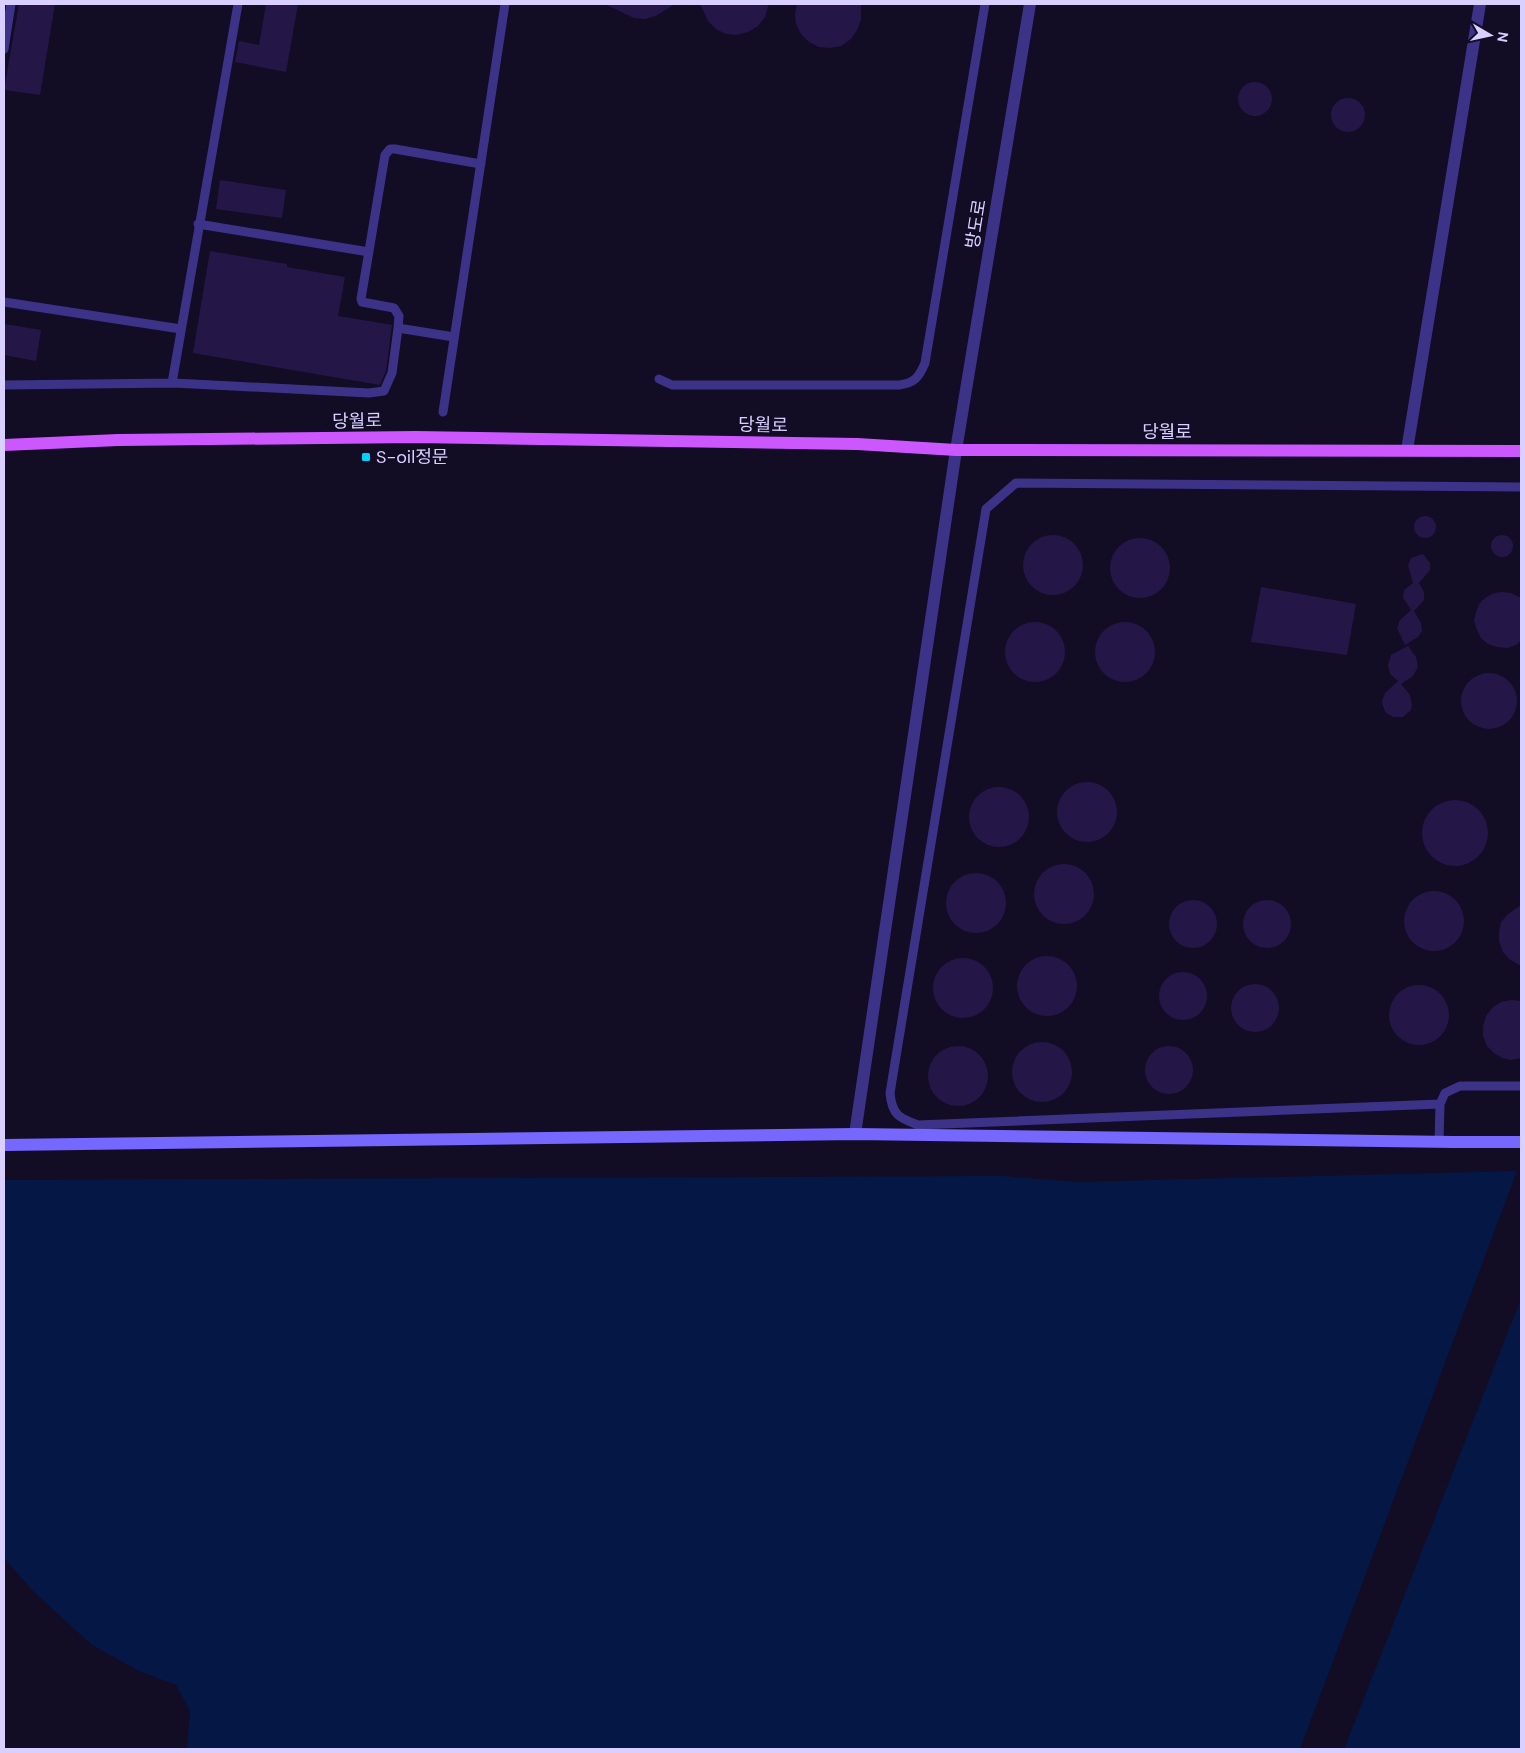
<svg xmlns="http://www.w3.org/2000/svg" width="1525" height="1753" font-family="'DM Sans','Noto Sans KR',sans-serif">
<rect width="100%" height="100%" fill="#120c25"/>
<!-- water -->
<path fill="#051845" d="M1517 1171 1300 1749H187L190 1711 176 1685 139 1671 92 1645 33 1591 4 1558V1180L1002 1176 1076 1182Z
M1521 1299V1749H1344Z"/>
<!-- building -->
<path fill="#241747" d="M19 4H55L40 95 4 90Z
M266 4H298L286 72 235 62 239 41 259 45Z
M605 4H675L656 16 645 19 634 18Z
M700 4H769L765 17 758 26 748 32 737 35 726 34 716 29 708 21Z
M797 4H861V20L857 30 851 39 841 46 830 48 819 47 809 42 801 34 796 24 795 14Z
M1238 99a17 17 0 1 1 34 0a17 17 0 1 1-34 0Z
M1331 115a17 17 0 1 1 34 0a17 17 0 1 1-34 0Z
M220 180 286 190 282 218 216 209Z
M210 251 287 264V267L345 277 338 316 392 325 386 371 380 385 193 353Z
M4 324 41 330 36 361 4 355Z
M1414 527a11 11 0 1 1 22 0a11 11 0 1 1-22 0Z
M1491 546a11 11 0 1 1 22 0a11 11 0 1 1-22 0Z
M1023 565a30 30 0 1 1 60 0a30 30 0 1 1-60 0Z
M1110 568a30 30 0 1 1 60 0a30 30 0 1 1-60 0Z
M1423 554 1430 563V570L1419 583 1424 592V600L1414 611 1421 623 1422 631 1418 637 1405 645 1397 628 1400 620 1411 610 1403 598 1404 590 1413 583 1408 565 1411 558Z
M1261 587 1356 604 1347 655 1251 642Z
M1502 592 1511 593 1521 598V640L1516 645 1507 648 1497 647 1488 644 1481 638 1477 630 1474 621 1476 612 1479 604 1485 598 1494 593Z
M1095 652a30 30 0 1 1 60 0a30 30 0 1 1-60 0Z
M1005 652a30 30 0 1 1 60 0a30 30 0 1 1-60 0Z
M1408 646 1416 657 1418 667 1413 676 1401 684 1410 695 1412 705 1411 710 1403 717H1393L1385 712 1382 702 1385 693 1398 681 1390 674 1388 665 1391 655Z
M1461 701a28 28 0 1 1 56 0a28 28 0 1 1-56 0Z
M1057 812a30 30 0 1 1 60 0a30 30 0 1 1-60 0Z
M969 817a30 30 0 1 1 60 0a30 30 0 1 1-60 0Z
M1422 833a33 33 0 1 1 66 0a33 33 0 1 1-66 0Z
M1034 894a30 30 0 1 1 60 0a30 30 0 1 1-60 0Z
M946 903a30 30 0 1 1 60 0a30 30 0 1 1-60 0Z
M1404 921a30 30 0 1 1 60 0a30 30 0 1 1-60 0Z
M1243 924a24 24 0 1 1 48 0a24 24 0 1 1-48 0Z
M1169 924a24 24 0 1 1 48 0a24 24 0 1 1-48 0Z
M1521 905V966L1509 959 1503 952 1499 942V932L1501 922 1508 914Z
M1017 986a30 30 0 1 1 60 0a30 30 0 1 1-60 0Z
M933 988a30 30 0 1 1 60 0a30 30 0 1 1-60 0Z
M1159 996a24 24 0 1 1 48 0a24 24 0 1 1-48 0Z
M1231 1008a24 24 0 1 1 48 0a24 24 0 1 1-48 0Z
M1389 1015a30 30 0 1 1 60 0a30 30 0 1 1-60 0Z
M1511 1000 1521 1001V1058L1511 1060 1502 1058 1494 1053 1487 1046 1483 1036V1026L1486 1016 1492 1008 1501 1002Z
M1012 1072a30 30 0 1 1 60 0a30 30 0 1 1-60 0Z
M928 1076a30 30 0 1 1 60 0a30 30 0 1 1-60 0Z
M1145 1070a24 24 0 1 1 48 0a24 24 0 1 1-48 0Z"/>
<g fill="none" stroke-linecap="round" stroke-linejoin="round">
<!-- service -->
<path stroke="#3c3388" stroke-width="9" d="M4 49 11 4
M198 224 369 252
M4 302 181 329
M398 328 399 316 394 308 362 302 361 299 385 155 390 149H395L481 164
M659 379 672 385H899C915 383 919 377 925 363L985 4
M172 383 238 4
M4 385 174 383 369 393 384 391 392 373 398 328 454 337
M443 412 505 4
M1440 1104 918 1125C899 1118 892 1115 890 1093L986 509 1016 483 1521 487
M1439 1142 1440 1104 1445 1093 1460 1086H1521"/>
<!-- minor -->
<path stroke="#3c3388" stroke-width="12" d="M1407 450 1480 4
M855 1134 956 450"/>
<!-- tertiary -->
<path stroke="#3c3388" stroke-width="12" d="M956 450 1030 4"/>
<!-- secondary -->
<path stroke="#7667ff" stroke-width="12" d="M4 1145 855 1134 1453 1142H1521"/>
<!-- primary -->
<path stroke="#cc57ff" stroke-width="12" d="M4 445 118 440 416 437 857 444 956 450 1521 451"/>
</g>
<!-- markers -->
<rect fill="#00d0fb" stroke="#120c25" stroke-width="2" x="361" y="452" width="10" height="10" rx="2.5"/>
<g text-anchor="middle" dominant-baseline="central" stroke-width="4.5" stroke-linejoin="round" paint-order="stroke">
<!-- street labels -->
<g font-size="18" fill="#d9d0ff" stroke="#120c25">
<text transform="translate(976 224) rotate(-81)">방도로</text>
<text transform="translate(357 421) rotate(-1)">당월로</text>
<text transform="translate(763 425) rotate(1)">당월로</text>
<text x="1167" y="432">당월로</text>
</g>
<!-- poi labels -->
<g font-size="18" fill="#d9d0ff" stroke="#120c25" text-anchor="start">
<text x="376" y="457">S-oil정문</text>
</g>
</g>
<!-- border -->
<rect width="1525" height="1753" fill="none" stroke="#d9d0ff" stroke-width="10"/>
<!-- north arrow -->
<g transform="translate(1490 35) rotate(99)" stroke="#120c25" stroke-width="4" paint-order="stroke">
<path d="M0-4L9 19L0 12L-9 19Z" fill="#d9d0ff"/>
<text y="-8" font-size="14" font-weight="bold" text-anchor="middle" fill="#d9d0ff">N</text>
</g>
</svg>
